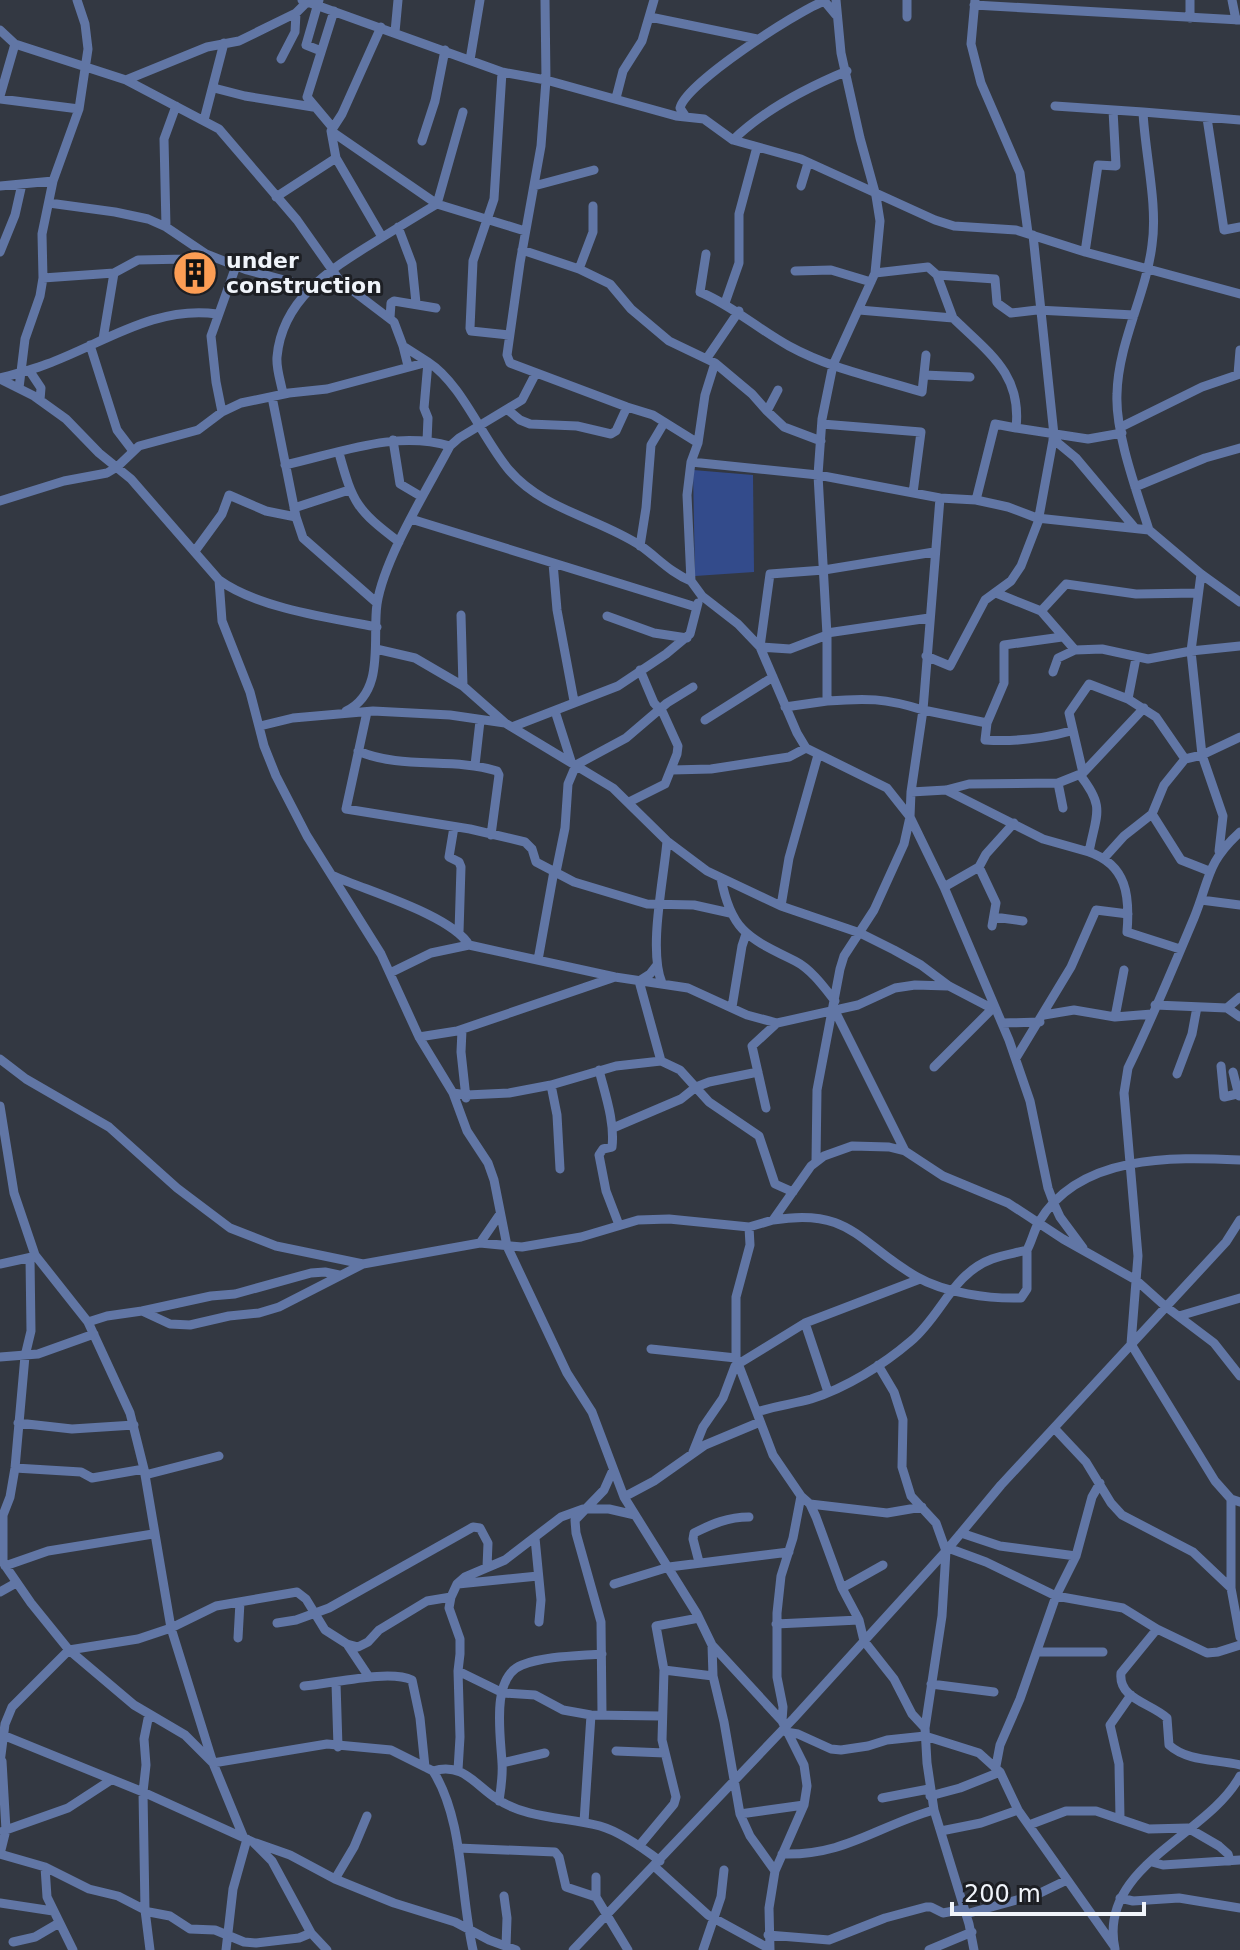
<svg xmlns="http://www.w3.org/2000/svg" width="1240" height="1950" font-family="'DejaVu Sans',sans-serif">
<rect width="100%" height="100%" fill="#333842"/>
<!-- green -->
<path fill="#334b8b" d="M693 470 753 475 754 572 695 576Z"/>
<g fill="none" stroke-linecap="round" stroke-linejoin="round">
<!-- minor -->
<path stroke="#6176a5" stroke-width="9" d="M302 0 502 72 546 80 676 116 704 119 733 140 801 159 935 220 954 226 1016 230 1085 252 1240 294
M319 0 306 45 321 51
M545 0 546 80 541 146 520 263 507 355 510 363 627 407 653 415 698 443
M975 0 971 44 981 83 1020 173 1028 233
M1190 0V18
M1232 0 1236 20
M974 5 1240 20
M650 17 757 39
M907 17V0
M381 27 342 114 331 131 336 158 382 237
M0 30 15 44 126 80 219 129 297 220 340 281 394 322 403 346 408 366
M395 32 398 0
M281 59 295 32 296 13
M470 60 480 0
M502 72 494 199 473 261 470 328 471 331 509 335
M126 80 207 47 239 41 296 13 307 2
M214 88 245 96 313 107
M0 96 15 44
M616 98 623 71 642 41 654 0
M0 99 79 109
M1055 106 1143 112
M686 117 680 108C686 83 795 13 822 2L826 3 836 15
M1207 118 1224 230 1240 227
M204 120 224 43
M333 128 307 97 334 11
M331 131 437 204 463 112
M733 140C765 109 806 88 847 71
M422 141 435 101 445 50
M0 186 53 181
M534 186 594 170
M801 186 808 163
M276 197 336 158
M49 203 115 212 148 219 166 227 206 254 247 270 310 287
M166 227 164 139 176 106
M398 227 412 264 416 303
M522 250 579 269 610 284 631 309 669 341 715 363 705 395 698 443 691 462 687 495 691 581 702 596 738 624 760 647 797 733 806 748 887 788 910 817 944 887 1009 1040 1030 1101 1048 1188 1054 1204 1060 1217 1083 1248
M0 252 15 215 22 184
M1085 252 1098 165 1116 166 1113 110
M706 254 700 292C733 306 758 329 789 346 831 369 877 378 922 392L926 355
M579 269 593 232V206
M795 271 831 270 871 282
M875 273 928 267 937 275 953 318
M937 275 995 279 997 303 1011 313 1037 310 1134 315
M43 278 114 273 138 260 187 259 206 254
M725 303 739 263V214L757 147
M859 310 953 318C989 353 1022 374 1016 428L1088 439 1122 433
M390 318 391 303 394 301 436 308
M103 339 114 273
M90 345 117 430 133 451
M403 346 428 362 424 408 428 418 427 441
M707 358 739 311
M715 363 752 394 767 411 778 390
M29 370 41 388 40 400
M1238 374 1240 350
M924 375 970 377
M0 378C16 374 32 370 47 364 102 344 155 305 217 314
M0 379 34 396 66 419 99 453 131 479 219 580C258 608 329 618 377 627
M19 388 25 339 40 296 43 278 42 234 53 181 79 109 88 49 85 24 77 0
M283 394C281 382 276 369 277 357 282 300 329 270 373 243 394 230 415 217 437 204L525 231
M272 397 296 517 303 538 377 603
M508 410 520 420 530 424 577 426 611 434 616 431 627 407
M767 411 784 427 821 441
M222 412 216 382 211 336 236 266
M822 424 921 432 913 493
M1121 427 1202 387 1240 374
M1053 439 1076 458 1134 527
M393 440 400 484 422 497
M339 453C353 504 357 510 399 542
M691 462 818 475 940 498 976 500 1008 507 1037 518 1149 530 1201 574 1240 602
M285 465C340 453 394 430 450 446
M1135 487 1205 458 1240 448
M940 498 923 710 987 723
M976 500 995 424 1016 428
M0 501 64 481 107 473 117 467 139 446 198 430 222 412 241 403 289 393 327 389 428 362C462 384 482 438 509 470 543 510 599 518 641 546 659 559 671 573 691 581
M294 508 349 490
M411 519 696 607
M1149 530C1137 492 1115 433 1117 394 1118 343 1146 295 1152 245 1158 205 1145 154 1143 112L1240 120
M640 546 646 508 651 445 664 423
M195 551 222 514 229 495 266 511 296 517
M553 563 557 610 574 701
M1201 574 1191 651 1202 755 1223 816 1219 851
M219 580 222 621 250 692 264 746 276 776 307 836 381 954 419 1037 453 1093 467 1131 488 1163 494 1180 507 1246 567 1373 592 1412 624 1497 697 1614 712 1645 782 1721 804 1765 807 1786 804 1805 775 1871 769 1908 770 1950
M996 593 1041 611 1075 650 1102 649 1148 659 1191 651 1240 646
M1041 611 1066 584 1136 594 1197 593
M461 615 463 686
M607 616 654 633 687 638
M827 633 929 618
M827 635 790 649 760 647 770 574 824 570 934 552
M1062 637 1004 645V683L987 723 985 740C1016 742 1042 739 1071 731
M376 649 415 658 463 686 505 723
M926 656 950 666 985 600 1011 581 1021 566 1038 522 1054 435 1033 235
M1053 672 1058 658 1075 650
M1128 699 1136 658
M785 707 827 701
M346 711C386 692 372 638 377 604 384 558 428 488 450 446L459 438 522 400 536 373
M555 711 571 761
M367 712 346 809 470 829 525 842 532 849 536 862 574 882 647 904 694 905 730 913
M705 720 773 677
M260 726 293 718 373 711 450 715 505 723 613 788 667 841 707 871 781 906 860 933 894 950 921 965 949 986 995 1010
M512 727 618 686 666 654 690 634 698 603
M358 751C402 770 452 757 497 771L499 775 491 835
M475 765 480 721
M672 770 711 769 789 757 806 748
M1083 773 1069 713 1089 684 1128 699 1156 717 1185 759
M1080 775C1106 808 1096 814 1089 852 1127 865 1130 896 1127 932L1180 949
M1058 783 1063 808
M946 790 1043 839 1089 852
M911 792 946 790 969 784 1058 783 1083 773 1144 708
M629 802 665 784 677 754 678 746 663 713 654 703 640 670
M454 827 449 857 459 862 461 867 459 932
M1240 832C1206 863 1210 879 1194 918 1173 968 1152 1019 1128 1068L1124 1093 1138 1256 1131 1344 1215 1481 1231 1499 1240 1502
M1105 857 1124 836 1152 814
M979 867 996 903 992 926
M1209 871 1181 860 1152 814 1164 785 1185 759 1202 755 1240 737
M556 872 565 828 568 784 576 765 626 738 667 703 693 687
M334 876C367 891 451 915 469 945
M721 878C731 932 749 938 795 961 811 969 824 987 835 1001
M944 887 979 867 986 854 1014 823
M1201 900 1240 905
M781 906 789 858 818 755
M994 917 1023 921
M538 960 554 871
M657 965 650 974 639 981 661 1061
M390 973 431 953 469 945 615 977 688 988 747 1015 777 1023 858 1005 895 988 915 985 948 986
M662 983C648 950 664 878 667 841
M1155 1005 1227 1008 1240 1017
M732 1007 742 946 746 934
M1227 1008 1240 997
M835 1011 905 1151
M1044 1015 1074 1010 1115 1017 1152 1014
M1115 1017 1124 970
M1002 1023 1040 1022
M462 1030 461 1052 466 1098
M419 1037 457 1031 615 977
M1016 1058 1071 967 1096 910 1128 914
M0 1059 26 1079 109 1127 177 1188 230 1228 276 1246 363 1264 480 1243 522 1247 581 1237 638 1220 669 1219 749 1227 773 1220 811 1166 824 1156 852 1146 889 1147 905 1151 943 1176 1008 1203 1063 1239 1136 1280 1165 1306 1214 1343 1240 1376
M1221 1066 1224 1097 1237 1094
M934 1067 993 1008
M599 1070C605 1094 615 1122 612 1147L603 1149 599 1155 606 1191 619 1225
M1233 1072 1239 1096
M1177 1074 1192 1034 1197 1007
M551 1085 557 1115 560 1169
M453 1093 467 1095 509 1093 551 1085 616 1066 661 1061 680 1070 709 1102 759 1136 775 1184 793 1192
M0 1106 14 1193 35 1255 88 1322 130 1413 144 1469 171 1628 213 1763 243 1836
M766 1108 752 1046 777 1023
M613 1128 681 1099 696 1087 709 1082 758 1072
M816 1161 817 1090 840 969 844 956 874 910 904 844 910 817 911 792 923 710C885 698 866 698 827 701V635L818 475 822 419 833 365 875 273 880 221 876 196 860 138 841 53 836 0
M773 1220C851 1207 858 1243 917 1277 945 1293 989 1299 1021 1298L1027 1289V1250
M749 1227 750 1245 736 1297V1358L773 1455 801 1496 810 1504 816 1517 842 1588 859 1620 864 1641 894 1679 912 1714 925 1728
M480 1243 500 1214
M0 1264 32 1257
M142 1311 211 1296 235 1294 311 1273 325 1272 339 1275
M1179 1316 1240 1298
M88 1322 107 1316 142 1311 170 1324 190 1325 229 1316 259 1313 279 1307 363 1264
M805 1323 828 1392
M651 1349 736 1358
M0 1357 38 1354 94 1334
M878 1365 894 1392 903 1420 902 1467 911 1496 936 1523 946 1551 942 1616 925 1728 927 1763 934 1810 969 1924 974 1950
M757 1412C775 1406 793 1404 811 1399 846 1388 883 1365 911 1341 941 1316 953 1273 992 1259 1003 1255 1016 1253 1027 1250 1032 1241 1034 1230 1039 1222 1079 1154 1172 1157 1240 1160
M18 1423 72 1429 134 1425
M1055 1429 1086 1462 1111 1503 1122 1515 1193 1552 1231 1588 1240 1637
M693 1452 703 1427 723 1398 735 1366 805 1323 920 1279
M15 1468 81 1472 92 1478 144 1469
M145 1475 219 1456
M624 1497 654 1481 705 1445 760 1422
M1231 1499V1588
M810 1504 887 1513 922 1507
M961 1533 1000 1546 1076 1556
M535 1538 541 1600 539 1622
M948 1548 986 1562 1056 1596 1123 1608 1157 1629 1207 1653 1218 1652 1240 1645
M0 1558 31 1603 69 1650 134 1705 185 1735 213 1763 327 1744 391 1750 433 1771C463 1762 475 1785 497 1799 527 1819 567 1817 600 1826 621 1832 643 1848 660 1861
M3 1561V1515L10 1497 15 1468 25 1356 31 1331 30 1258
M699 1562 693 1539 694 1533C712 1524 728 1517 749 1517
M5 1566 48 1551 153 1534
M458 1584 538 1576
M614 1584 669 1567 789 1552
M842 1588 883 1565
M0 1592 16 1583
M277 1623 296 1620 329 1608 473 1527 480 1528 488 1543 487 1567
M776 1624 859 1620
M1157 1629 1121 1673C1118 1699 1151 1703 1167 1718L1169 1745C1188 1762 1216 1759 1240 1765
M238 1638 240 1602
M347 1644 358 1647 368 1642 379 1630 427 1601 451 1597
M712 1645 713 1676 724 1722 740 1814 750 1836 775 1871
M1038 1652H1103
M664 1670 713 1676
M458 1671 503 1693 535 1695 563 1710 591 1715 661 1716
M336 1683 338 1747
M931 1684 994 1692
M304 1686C331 1684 389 1669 412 1680L420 1718 425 1767
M149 1714 144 1739 146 1765 143 1792 145 1910 150 1950
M602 1714 601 1622 576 1533 575 1520 604 1490 612 1472
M782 1721 783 1707 777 1677V1613L781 1576 793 1538 801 1496
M786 1732 798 1734 831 1749 841 1750 868 1746 887 1740 925 1736 979 1753 1000 1772 1018 1810 1114 1946
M0 1734 143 1792 253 1842 272 1861 311 1933 327 1950
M616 1751 665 1753
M2 1761 6 1830 0 1854 45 1867 89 1889 118 1896 149 1912 170 1916 190 1929 215 1930 244 1942 256 1943 299 1938 311 1933
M0 1763 5 1724 12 1707 69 1650 138 1639 171 1628 216 1606 297 1592 306 1599 325 1630 347 1644 369 1677
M502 1763 545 1753
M996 1766 1000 1745 1020 1699 1056 1596 1076 1556 1092 1497 1100 1483
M458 1770 460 1737 458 1671 460 1654V1639L449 1608 451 1597 457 1584 465 1577 505 1560 561 1517 583 1509H609L635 1515
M433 1771C464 1820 460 1894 473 1950
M930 1796 960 1788 1000 1772
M882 1798 929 1789
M499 1801C501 1788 503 1776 502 1763 501 1738 490 1677 522 1665 545 1656 577 1656 602 1654
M740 1814 804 1805
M1120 1818 1119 1764 1110 1725 1131 1695
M584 1822 591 1715
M1029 1825 1066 1811H1096L1149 1829 1188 1828 1219 1846 1228 1854 1230 1861
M3 1831 68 1808 111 1780
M941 1831 981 1823 1018 1810
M256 1843 290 1855 335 1879 394 1903 455 1922 489 1940 516 1950
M639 1846 674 1804 676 1797 662 1740 664 1670 656 1626 699 1618
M458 1848 555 1852 559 1857 566 1887 596 1897
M782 1854C845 1856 877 1826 934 1810
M1152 1862 1163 1865 1240 1860
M45 1867 47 1897 73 1950
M655 1867 708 1915 770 1949
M596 1877V1897L628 1950
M335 1879 354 1847 367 1816
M504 1896 507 1918 506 1946
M1120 1898 1133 1901 1179 1898 1240 1908
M0 1903 53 1911
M966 1914 1038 1894 1067 1880
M768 1935 829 1940 885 1918 926 1907H931L943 1913 964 1909
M13 1942 35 1937 59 1923
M1115 1949C1097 1866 1208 1836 1240 1776
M226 1950 233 1889 247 1839
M573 1950 794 1718 946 1551 1001 1485 1226 1242 1240 1220
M703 1950 721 1897 724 1870
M929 1950 972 1932"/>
</g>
<!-- icons -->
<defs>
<g id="building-disc" transform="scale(2.3)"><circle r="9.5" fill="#fc9d54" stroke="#1d1f24"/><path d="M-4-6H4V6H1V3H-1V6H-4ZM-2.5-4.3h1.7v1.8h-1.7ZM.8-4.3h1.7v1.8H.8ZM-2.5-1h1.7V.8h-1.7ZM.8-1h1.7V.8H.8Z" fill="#111"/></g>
</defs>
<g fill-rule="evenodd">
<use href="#building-disc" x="195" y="273"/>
</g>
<g text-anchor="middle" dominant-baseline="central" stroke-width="6" stroke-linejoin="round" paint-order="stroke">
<!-- poi labels -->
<g font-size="22" font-weight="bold" fill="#f0f4fa" stroke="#1d1f24" text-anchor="start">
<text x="226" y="260">under<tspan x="226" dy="25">construction</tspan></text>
</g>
</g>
<!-- scale -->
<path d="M952 1902v12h192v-12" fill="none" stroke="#f0f4fa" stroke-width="4"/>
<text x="964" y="1902" font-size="24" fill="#f0f4fa" stroke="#1d1f24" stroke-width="6" paint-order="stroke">200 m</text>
</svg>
